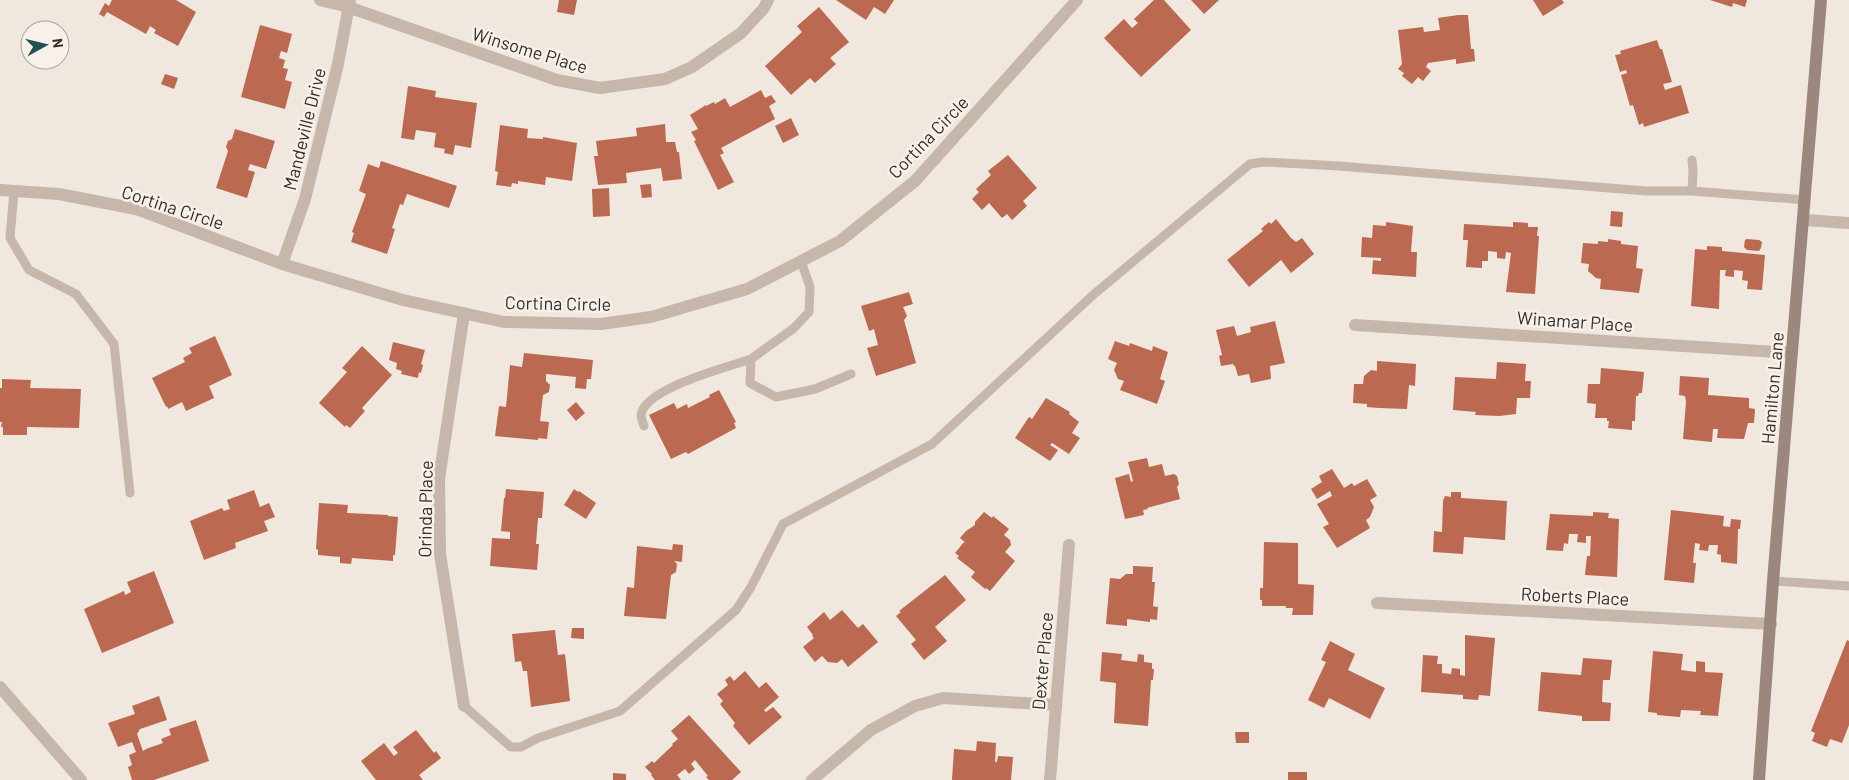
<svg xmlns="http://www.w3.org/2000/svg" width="1849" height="780" font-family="Barlow,sans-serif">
<rect width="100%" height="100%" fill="#f0e7de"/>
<!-- building -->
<path fill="#bb6951" d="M112 0H176L196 12 178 46 154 33 156 30 150 26 146 34 107 12 104 17 99 14 105 3 109 6Z
M559 0H577L574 15 557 12Z
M836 0H894L885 14 874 7 866 20Z
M1154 0H1164L1191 30 1141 77 1104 38 1124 19 1132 28 1138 23 1134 19Z
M1191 0H1219L1204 14Z
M1533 0H1562L1564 3 1543 16Z
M1710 0H1747L1745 7 1733 3 1732 7Z
M819 7 849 42 830 58 836 64 815 83 810 78 791 95 765 66 802 32 797 26Z
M1458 15H1468L1471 49H1474L1475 61 1456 64V59L1428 63 1426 67 1431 71 1423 81 1418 77 1412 84 1402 76 1404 73 1398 69 1402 64 1398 30 1423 27 1424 32 1440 30 1438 18Z
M260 25 292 34 287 53 281 51 279 58 285 60 283 68 288 69 285 80 292 82 285 109 241 97Z
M1657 40 1660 49H1662L1672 82 1663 84 1665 90 1681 85 1689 113 1644 127 1643 123 1639 125 1633 105 1630 106 1621 75 1627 73 1626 70 1620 72 1615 55 1621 54 1620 51Z
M165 74 178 78 174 89 161 84Z
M408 86 436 91 435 97 477 103 471 148 455 145 453 155 444 153 445 149 434 147 436 133 416 130 414 140 401 138Z
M761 90 765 98 771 95 776 102 769 106 775 119 721 148 724 153 720 155 734 182 718 190 694 141 696 140 691 132 698 129 690 115 706 105V106L714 102 715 104 725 98 730 107Z
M791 118 799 135 783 143 775 126Z
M665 124 666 142H675L677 152H679L682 179 663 181 661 168 626 173 627 183 598 185 594 156H598L596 141 637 136 636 128Z
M500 125 528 129 527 138 543 139V137L577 143 572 181 546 177 545 185 518 181V184L512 183 511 187 496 185 498 172 495 171Z
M235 129 275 141 266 169 250 164 248 170 255 172 247 198 216 188 228 151 226 147 228 141 232 139Z
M1008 155 1037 188 1023 201 1027 206 1012 220 1007 214 1002 218 989 203 982 210 972 199 979 192 976 189 991 175 988 171Z
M381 161 457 186 449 208 407 194 403 205 400 204 392 228 395 229 387 254 351 242 354 233 352 232 366 194 359 191 368 164 379 168Z
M651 184 652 197 642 198 640 185Z
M609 188 610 216 593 217 592 189Z
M1611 211 1623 212 1622 227 1610 226Z
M1276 219 1291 238 1296 242 1302 238 1314 254 1291 273 1281 260 1249 287 1227 260 1263 231 1261 229 1269 222 1271 224Z
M1386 222 1413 226 1411 252H1417L1416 277 1372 274 1373 260 1381 261V258L1361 257 1362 237 1372 238 1373 225 1386 226Z
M1513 222 1528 223V227H1538L1537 236H1539L1535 294 1506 292 1511 253 1506 252 1505 259 1497 258V252L1488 251V261H1482V268L1466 267 1468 240H1463L1464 224 1513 227Z
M1608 239 1621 241V244L1638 246 1636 268 1643 269 1639 293 1600 289 1601 279 1596 278 1588 271 1589 264 1581 263 1583 243 1598 244V241L1608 242Z
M1747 239 1759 240 1762 242 1761 248 1759 251 1747 250 1744 247 1745 240Z
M1707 246 1722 247V251L1765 255 1762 290 1747 289 1748 281 1742 280 1743 271 1734 270V277L1725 276 1726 270H1720L1719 309 1691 306 1695 249 1707 250Z
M909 292 913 304 903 307 907 316 904 320 916 363 876 376 867 348 878 345 874 329 869 331 861 306Z
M1275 321 1285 363 1270 366 1271 379 1251 383 1249 374 1238 376 1235 366H1234L1233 364 1221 366 1219 356 1222 355 1216 330 1234 326 1237 336 1251 332 1250 327Z
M215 336 232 375 209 386 214 398 186 411 182 402 168 409 167 406 166 407 152 378 185 362 183 358 192 353 189 348Z
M1115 341 1129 346 1130 343 1152 351 1153 346 1168 352 1160 379 1165 381 1157 404 1120 390 1124 381 1118 379 1114 370 1117 363 1108 359Z
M393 342 425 350 421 364 423 365 421 373 419 372 418 378 401 374 402 371 396 369 397 363 389 360Z
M362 346 392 375 362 408 365 411 350 428 346 425 345 427 319 403 347 372 342 368Z
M524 353 593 360 591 379H587L586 389 575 388 576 377 546 374V381L550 385 549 392 543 395 540 421 549 422 547 439 538 438V440L495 436 499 406 506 407 510 365 522 367Z
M1377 361 1416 364 1415 386 1409 385 1407 409 1379 408 1367 407V404L1353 403 1354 384H1363L1364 376 1371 370 1377 371Z
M1497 362 1526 364 1525 381H1531L1530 398H1517L1516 414 1499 416 1475 415 1476 412 1453 410 1455 377 1496 379Z
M1601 368 1644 372 1642 393H1639L1638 396H1636L1635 421H1632V430L1608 428 1609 421H1607V418H1595L1596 404 1587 403 1588 384H1600Z
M1680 376 1709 378 1708 395 1749 398V408L1755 409 1754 423H1748L1744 439 1717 438 1718 429H1713L1712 442 1683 439 1686 402 1685 396 1679 395Z
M2 379 31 380 30 388 81 389 79 428 27 427V435H3V427H1L2 422H0V388H2Z
M719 390 736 422 734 423 736 428 688 454 686 452 671 459 649 415 674 403 677 409 687 404 688 408 710 397 709 395Z
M1046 398 1070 412 1069 414 1079 422 1072 433 1080 438 1069 454 1052 443 1050 445 1058 450 1050 461 1015 438 1029 417 1032 419Z
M576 402 585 413 576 421 567 410Z
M1147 458 1149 467 1162 464 1165 476 1174 474 1177 476 1179 484 1177 487 1180 499 1147 508 1148 509 1143 510 1144 515 1125 519 1115 478 1129 474 1131 482 1133 481 1128 462Z
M1332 469 1344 488 1352 483 1354 486 1367 479 1377 496 1370 500 1374 507 1370 517 1366 520 1370 528 1337 548 1323 527 1329 524 1317 504 1332 496 1330 491 1317 499 1311 489 1322 482 1319 476Z
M506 489 544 492 542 518H538L536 544H539L537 570 490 566 492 538 510 539V532L501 531 504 498H505Z
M574 489 578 492 579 491 596 503 586 519 564 505Z
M254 490 260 507 269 503 275 517 264 521 268 531 235 543 236 548 204 560 190 521 222 508 224 511 230 509 227 500Z
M1451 492H1461V498L1507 501 1505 540 1464 537 1463 554 1433 552 1434 531 1442 532 1443 501 1445 496 1451 497Z
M319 503 348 505 347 513 388 515V516L398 517 395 555H393V561L352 558 351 564 340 563V557L318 555V550L316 549Z
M1671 510 1724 516 1723 526 1730 527 1731 519 1741 520 1740 529H1738L1737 564 1721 562V555L1717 554 1718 545H1709L1708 551 1699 550 1700 544 1695 543 1693 563H1696L1694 583 1664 580Z
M984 512 992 518 993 516 1009 529 1004 535 1010 540 1011 545 1005 552 1015 561 990 591 986 588 985 589 971 577 975 572 957 558 959 556 955 553 964 542 967 544 960 538 966 531 975 525V522Z
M1593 512 1609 513 1608 518 1619 519 1617 577 1585 575 1587 556H1590L1591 536H1586V543L1577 542 1578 534H1569L1568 544 1564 543 1563 551 1546 550 1550 514 1593 516Z
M1264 542 1298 543V584L1314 585 1313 615H1292L1293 608H1286V606H1262V600H1260V588H1263Z
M673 544 683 545 682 562 674 561 677 564 676 572 671 575 666 619 624 616 627 587 634 588 637 546 672 550Z
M1133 566 1153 567 1152 582H1155L1153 606H1152L1158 607 1157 620 1150 619V622L1127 619V626L1106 624 1110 578 1120 579 1126 574H1133Z
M154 571 174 623 102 653 84 609 124 591 125 595 131 592 127 582Z
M945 575 966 600 935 627 947 641 924 660 911 644 916 640 896 616 901 612 899 611Z
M842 610 858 628 863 624 878 642 848 667 842 659 837 663 828 662 822 656 815 662 803 647 814 638 812 636 813 635 807 627 824 612 830 620Z
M572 628H584V639L571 638Z
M555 630 558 655 565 654 570 701 531 707 527 671H523L521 661 515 662 512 634Z
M1465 635 1495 638 1490 696 1479 695 1478 700 1463 699V695L1421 692 1423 655 1438 656 1437 664H1442V673L1451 674 1452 668 1460 669V675L1465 676Z
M1847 640 1849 641V725L1842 743 1830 739 1827 747 1812 741 1815 733 1811 731Z
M1330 641 1355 654 1348 670 1385 688 1370 719 1329 698 1324 708 1308 700 1326 662 1321 660Z
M1653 651 1683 654 1681 670 1696 672V661L1705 662V672L1723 673 1718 716 1700 715 1701 711 1681 710 1680 717 1657 715V713L1648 712Z
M1102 652 1122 654 1121 660 1137 662 1138 654 1144 655V662L1152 663V669H1154L1153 680H1151L1148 726 1114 723 1116 683 1100 681Z
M1583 658 1612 660 1610 680H1603L1602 702 1611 703 1610 721H1582V716L1538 711 1541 672 1581 675Z
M745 671 759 688 766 682 779 697 764 710 766 712 773 707 782 717 749 745 733 726 735 723 720 704 723 701 717 694 728 685 725 680 730 676 734 681Z
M159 696 167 720 140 729 137 734 143 751 146 749 163 743 161 739 171 735 169 729 196 720 209 761 154 780H132L128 767 132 765 129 755 136 752 132 742 118 747 108 723 135 714 132 706Z
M689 715 741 772 732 780H709L706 777 708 776 695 760 691 764 695 769 689 774 685 769 677 775 681 780H655L651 775 652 774 645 767 652 761 654 763 673 745 672 744 678 739 671 731Z
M416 730 434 753 436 751 441 758 419 775 423 780H376L361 761 384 743 394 756 398 753 393 747Z
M1235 732H1249V743H1236Z
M977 741 996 743 995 762H997L998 756 1013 757 1011 780H952L954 749 976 751Z
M1288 772H1307V780H1288Z
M613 773 626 774V780H613Z"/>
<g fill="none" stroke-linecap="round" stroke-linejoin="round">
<!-- lane -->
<path stroke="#c7b7ab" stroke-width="9" d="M14 191 10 238 29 270 76 294 114 344 130 493
M1692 191 1806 200
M801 261 810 287 809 312 794 328 751 359 750 383 776 397 815 389 851 374
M644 426C643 423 641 418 641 415 644 388 729 367 751 359
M1773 581 1849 586
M464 706 511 747H521L538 738 620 711 736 610 751 587 783 524 932 444 1093 295 1250 164 1263 162 1339 166 1646 191H1692L1693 171 1692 160"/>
<!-- street -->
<path stroke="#c7b7ab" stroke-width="12" d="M320 0 348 7 557 80 600 88 665 79 692 67 741 33 764 8 768 0
M0 190 59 194 136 209 282 264 403 300 504 322 601 324 651 317 747 289 840 241 915 181 1077 0
M1804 220 1849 223
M282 264 305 199 338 64 350 0
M1355 325 1792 353
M1377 603 1771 624
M0 687 81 780
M464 706 440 554 439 479 464 313
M812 780 871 730 915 706 943 698 1056 705
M1050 780 1069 545"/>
<!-- secondary -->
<path stroke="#9b877c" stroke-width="12" d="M1759 780 1773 581 1821 0"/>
</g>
<g text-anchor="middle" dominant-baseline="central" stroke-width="5" stroke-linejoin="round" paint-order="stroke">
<!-- street labels -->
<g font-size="18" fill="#362d29" stroke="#f8f1ea">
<text transform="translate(530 50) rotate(17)">Winsome Place</text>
<text transform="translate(304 129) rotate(-76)">Mandeville Drive</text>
<text transform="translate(928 137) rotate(-46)">Cortina Circle</text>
<text transform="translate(173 207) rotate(18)">Cortina Circle</text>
<text transform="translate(558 303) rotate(1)">Cortina Circle</text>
<text transform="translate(1575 321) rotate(4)">Winamar Place</text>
<text transform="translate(1772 388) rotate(-85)">Hamilton Lane</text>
<text transform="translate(425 509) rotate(-89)">Orinda Place</text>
<text transform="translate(1575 596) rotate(3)">Roberts Place</text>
<text transform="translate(1042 661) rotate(-85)">Dexter Place</text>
</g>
</g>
<!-- north arrow -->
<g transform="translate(45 45) rotate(82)"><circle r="24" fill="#f8f1ea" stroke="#aaa39d"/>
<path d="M0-4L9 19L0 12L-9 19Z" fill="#225154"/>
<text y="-8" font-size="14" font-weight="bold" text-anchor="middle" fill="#362d29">N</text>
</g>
</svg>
